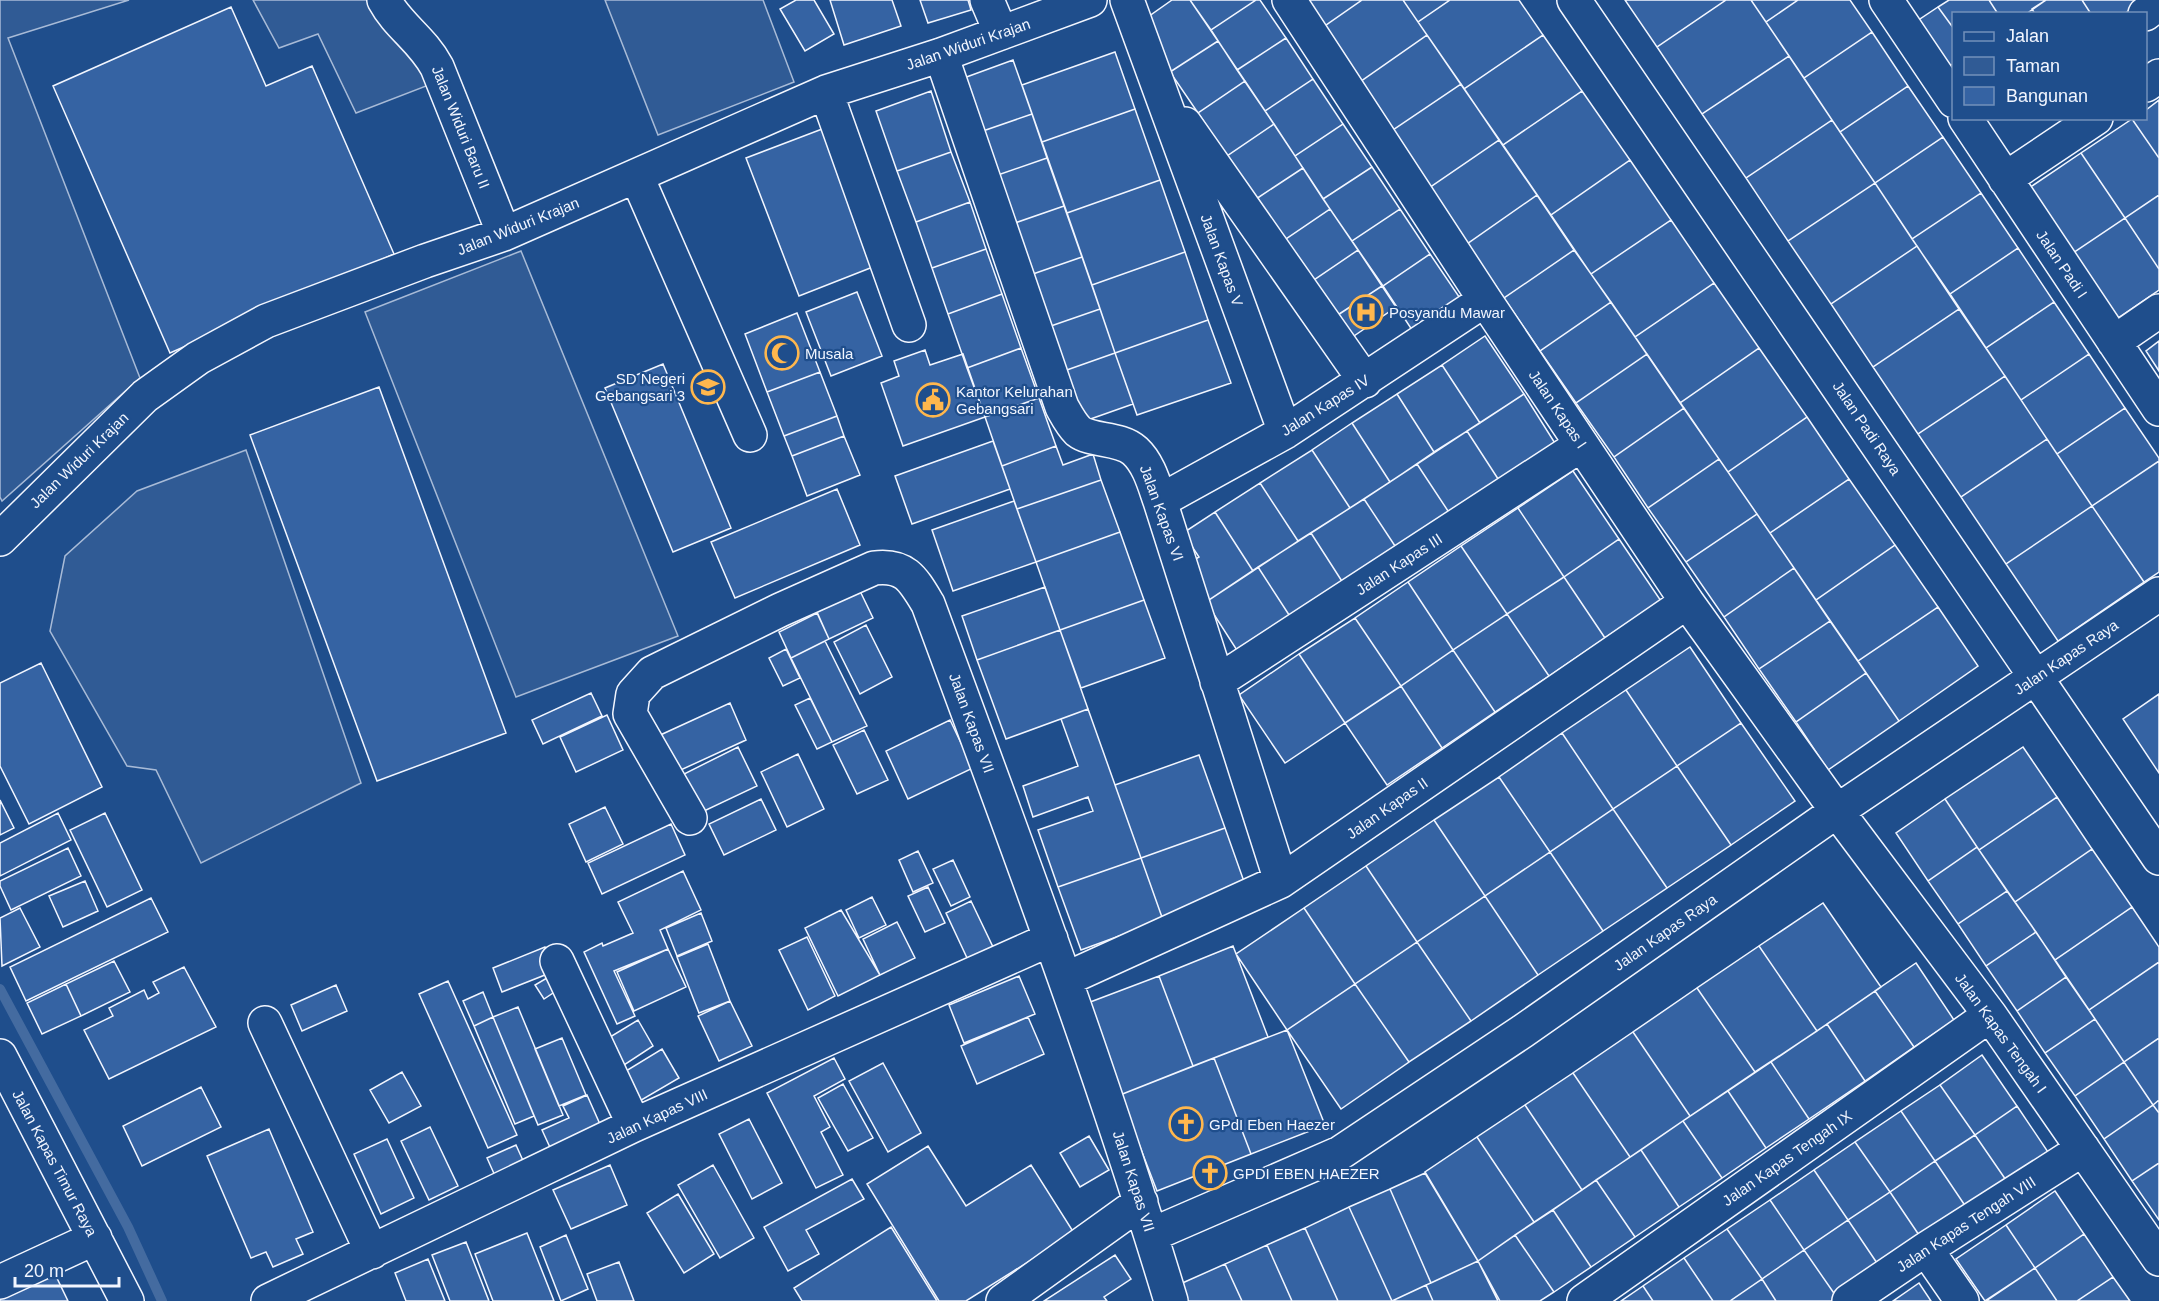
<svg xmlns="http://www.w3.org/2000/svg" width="2159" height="1301" font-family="Arial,sans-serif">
<rect width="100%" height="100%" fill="#1f4e8c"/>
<!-- green -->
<path fill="#305b95" stroke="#a8bbd7" stroke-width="1.5" d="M0 0H129L8 38 140 378 2 501 0 497Z
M253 0H373L434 83 356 113 318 34 279 48Z
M605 0H763L794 82 658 135Z
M521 251 678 636 516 697 365 312Z
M246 450 361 783 201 863 156 770 127 766 50 631 65 556 137 491Z"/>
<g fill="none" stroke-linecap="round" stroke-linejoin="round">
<!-- stream -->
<path stroke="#446ba0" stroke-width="10" d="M0 989 128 1227 162 1301"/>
</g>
<!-- building -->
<path fill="#3563a3" stroke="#f2f6ff" stroke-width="1.5" d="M796 0H814L834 34 805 51 780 9Z
M830 0H892L901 26 844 45Z
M920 0H968L971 10 928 23Z
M1172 0H1190L1218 41 1170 72 1138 24Z
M1190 0H1256L1211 30Z
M1256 0H1260L1286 38 1237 70 1211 30Z
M1299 0H1362L1319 30Z
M1362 0H1403L1427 35 1357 84 1319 30Z
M1403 0H1450L1418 22Z
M1450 0H1519L1543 35 1464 89 1418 22Z
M1625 0H1726L1657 47Z
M1726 0H1751L1789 56 1702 114 1657 47Z
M1751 0H1798L1766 22Z
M1798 0H1850L1872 32 1804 78 1766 22Z
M1949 0H1989L1998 14H1954V29L1938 7Z
M1989 0H2046L2026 14H1998Z
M2046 0H2082L2091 14H2035L2032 9Z
M2082 0H2142L2143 1 2124 14H2091Z
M231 7 266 86 312 66 394 254 170 353 53 86Z
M1938 7 1954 29V63L1939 73 1908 27Z
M1872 32 1908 86 1840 132 1804 78Z
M1427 35 1461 84 1390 132 1357 84Z
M1543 35 1582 91 1503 145 1464 89Z
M1286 38 1313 79 1265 111 1237 70Z
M1218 41 1245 81 1198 113 1170 72Z
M1115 52 1135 109 1042 142 1022 85Z
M1789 56 1832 120 1746 178 1702 114Z
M1013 60 1032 114 980 132 961 79Z
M1313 79 1343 124 1295 156 1265 111Z
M1245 81 1274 124 1227 156 1198 113Z
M1461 84 1499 140 1429 188 1390 132Z
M1908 86 1943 137 1875 183 1840 132Z
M931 91 951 152 897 171 876 111Z
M1582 91 1630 160 1551 215 1503 145Z
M2159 100V158L2132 119 2146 118V110Z
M1135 109 1160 180 1067 213 1042 142Z
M1032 114 1047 158 995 176 980 132Z
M2132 119 2159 158V195L2125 218 2081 153Z
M1832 120 1875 183 1788 241 1746 178Z
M1274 124 1303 168 1256 199 1227 156Z
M1343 124 1372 167 1323 199 1295 156Z
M830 126 883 263 799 296 746 158Z
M1943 137 1981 193 1912 239 1875 183Z
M1499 140 1537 195 1467 244 1429 188Z
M951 152 970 202 916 222 897 171Z
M2081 153 2125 218 2073 253 2029 188Z
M1047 158 1064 206 1012 224 995 176Z
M1630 160 1671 220 1591 274 1551 215Z
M1372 167 1400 209 1352 241 1323 199Z
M1303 168 1330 209 1283 241 1256 199Z
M1160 180 1185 252 1092 285 1067 213Z
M1875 183 1917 246 1831 304 1788 241Z
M1981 193 2018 248 1950 294 1912 239Z
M1537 195 1574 250 1504 298 1467 244Z
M2159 195V269L2125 218Z
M970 202 986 249 932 268 916 222Z
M1064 206 1082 257 1030 275 1012 224Z
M1330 209 1358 250 1311 282 1283 241Z
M1400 209 1430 254 1383 286 1352 241Z
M2125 218 2159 269V290L2118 318 2073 253Z
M1671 220 1714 283 1635 337 1591 274Z
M1917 246 1959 309 1873 367 1831 304Z
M2018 248 2054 302 1986 348 1950 294Z
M986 249 1002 294 948 314 932 268Z
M1358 250 1382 286 1335 317 1311 282Z
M1574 250 1611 302 1540 351 1504 298Z
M1185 252 1208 320 1115 353 1092 285Z
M1430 254 1466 307 1418 339 1383 286Z
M1082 257 1100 309 1048 327 1030 275Z
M1714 283 1759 348 1680 403 1635 337Z
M1382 286 1396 307 1351 338 1336 316Z
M857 292 882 356 831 376 806 312Z
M1002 294 1021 348 967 368 948 314Z
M1611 302 1647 354 1576 403 1540 351Z
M2054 302 2089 354 2021 400 1986 348Z
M1100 309 1115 353 1064 371 1048 327Z
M1959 309 2005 376 1918 434 1873 367Z
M797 313 820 372 767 392 745 334Z
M1208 320 1231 383 1137 415 1115 353Z
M1485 336 1524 394 1480 423 1442 365Z
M2159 341V371L2146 351Z
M1021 348 1039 398 985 417 967 368Z
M1759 348 1807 417 1728 472 1680 403Z
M925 350 930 365 963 354 985 417 903 446 881 383 899 376 894 361Z
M1115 353 1133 404 1082 422 1064 371Z
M1647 354 1684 408 1614 457 1576 403Z
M2089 354 2125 408 2057 454 2021 400Z
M663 364 731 528 673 552 605 388Z
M1442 365 1480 423 1434 452 1397 394Z
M820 372 837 416 784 436 767 392Z
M2005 376 2047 439 1961 497 1918 434Z
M379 387 506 733 377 781 250 435Z
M1397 394 1434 452 1390 482 1352 423Z
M1524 394 1558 448 1502 485 1467 431Z
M1039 398 1056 446 1002 466 985 417Z
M1684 408 1719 459 1648 508 1614 457Z
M2125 408 2159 458V461L2092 506 2057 454Z
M837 416 844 436 792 456 784 436Z
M1807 417 1849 479 1770 533 1728 472Z
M1352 423 1390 482 1350 508 1312 450Z
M1467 431 1502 485 1452 517 1417 464Z
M844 436 860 475 807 496 792 456Z
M2047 439 2092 506 2006 564 1961 497Z
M993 441 1010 489 912 524 895 476Z
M1056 446 1063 465 1093 454 1101 480 1017 509 1002 466Z
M1312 450 1350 508 1298 541 1260 483Z
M1719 459 1757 514 1686 562 1648 508Z
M2159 461V572L2144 582 2092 506Z
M1417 464 1452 517 1399 552 1364 499Z
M1573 471 1619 539 1564 577 1518 508Z
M1849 479 1895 545 1816 600 1770 533Z
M1101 480 1120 532 1036 562 1017 509Z
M1260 483 1298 541 1253 571 1215 512Z
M837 489 860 545 735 598 711 542Z
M1364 499 1399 552 1345 586 1311 533Z
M1014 501 1036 562 953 591 932 530Z
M2092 506 2144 582 2058 641 2006 564Z
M1518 508 1564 577 1507 614 1461 546Z
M1215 512 1253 571 1206 602 1183 567 1199 557 1183 533Z
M1757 514 1794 568 1724 617 1686 562Z
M1120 532 1144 600 1060 630 1036 562Z
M1311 533 1345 586 1293 621 1258 567Z
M1619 539 1661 601 1605 638 1564 577Z
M1895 545 1938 607 1858 661 1816 600Z
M1461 546 1507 614 1453 650 1408 582Z
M1258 567 1293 621 1240 655 1206 602Z
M1794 568 1830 621 1759 669 1724 617Z
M1564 577 1605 638 1549 676 1507 614Z
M1408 582 1453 650 1401 686 1355 618Z
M1045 587 1060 630 977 660 962 616Z
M860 591 873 618 829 639 817 612Z
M1144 600 1165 658 1081 688 1060 630Z
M1938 607 1978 666 1899 721 1858 661Z
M817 613 829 639 791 658 779 632Z
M1507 614 1549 676 1495 712 1453 650Z
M1355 618 1401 686 1345 723 1299 654Z
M1830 621 1866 673 1796 722 1759 669Z
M866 625 892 677 860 694 834 642Z
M1060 630 1088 709 1006 739 977 660Z
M825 641 867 726 832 742 791 658Z
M1690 647 1741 723 1677 766 1626 690Z
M786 649 800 678 783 686 769 658Z
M1453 650 1495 712 1442 748 1401 686Z
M1299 654 1345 723 1285 763 1239 695Z
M41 663 102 787 29 824 0 766V683Z
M1866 673 1899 721 1828 770 1796 722Z
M1401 686 1442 748 1387 785 1345 723Z
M1626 690 1677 766 1613 809 1562 733Z
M591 693 602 716 543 744 532 720Z
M2159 694V773L2123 719Z
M810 698 832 742 817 749 795 705Z
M730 703 746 740 672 774 656 737Z
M1088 709 1141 858 1058 887 1038 830 1093 811 1088 797 1033 817 1023 786 1078 766 1061 719Z
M607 715 623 750 576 772 560 737Z
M950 720 973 768 908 799 886 751Z
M1741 723 1795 801 1731 845 1677 766Z
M864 730 888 780 857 794 833 745Z
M1562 733 1613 809 1550 852 1499 777Z
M738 747 757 786 702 812 684 774Z
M2023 747 2057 797 1979 850 1945 799Z
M798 754 824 809 787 827 761 772Z
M1199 755 1225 828 1141 858 1115 785Z
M1677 766 1731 845 1667 888 1613 809Z
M1499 777 1550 852 1485 896 1434 820Z
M2057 797 2092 849 2015 902 1979 850Z
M761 799 776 830 724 855 709 824Z
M1945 799 1977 847 1928 881 1896 833Z
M0 800 14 828 0 835Z
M605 807 623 844 586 862 569 824Z
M1613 809 1667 888 1603 931 1550 852Z
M58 813 71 840 0 876V843Z
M105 813 142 890 107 907 70 830Z
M1434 820 1485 896 1417 942 1366 866Z
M671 824 685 855 602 894 588 863Z
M1225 828 1247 890 1163 920 1141 858Z
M1977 847 2007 891 1958 924 1928 881Z
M68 848 81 876 11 910 0 886V881Z
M2092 849 2132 907 2055 960 2015 902Z
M918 851 933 883 913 892 899 860Z
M1550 852 1603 931 1538 975 1485 896Z
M1141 858 1163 920 1081 950 1058 887Z
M953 860 970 897 951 906 933 869Z
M1366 866 1417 942 1355 984 1304 908Z
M683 871 701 910 660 930 668 949 614 971 635 1016 617 1024 584 952 602 943 603 946 633 933 618 902Z
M85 881 98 911 63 927 49 896Z
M928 887 945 923 925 932 908 896Z
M2007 891 2036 932 1986 966 1958 924Z
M1485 896 1538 975 1471 1021 1417 942Z
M872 897 886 925 859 938 846 910Z
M151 898 168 932 26 1001 10 967Z
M971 901 993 947 968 960 946 913Z
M1823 903 1881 987 1817 1031 1759 946Z
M2132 907 2159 947V962L2089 1010 2055 960Z
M20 908 40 947 2 966 0 918Z
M1304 908 1355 984 1287 1030 1236 954Z
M841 910 880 975 838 996 805 928Z
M701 913 712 941 677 956 666 928Z
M897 922 915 958 880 975 863 939Z
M2036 932 2066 977 2017 1011 1986 966Z
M807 937 835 996 808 1010 779 950Z
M1417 942 1471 1021 1409 1062 1355 984Z
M708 944 730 1001 699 1013 677 957Z
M1233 946 1268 1037 1193 1066 1159 976Z
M1759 946 1817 1031 1755 1072 1697 988Z
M545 947 555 971 502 992 493 968Z
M668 949 686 987 634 1011 617 972Z
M114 961 130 992 81 1016 66 984Z
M2159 962V1038L2124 1062 2089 1010Z
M1916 963 1954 1020 1914 1047 1875 991Z
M184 967 216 1027 109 1079 84 1030 113 1016 109 1008 144 990 148 999 159 993 153 982Z
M557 972 565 985 544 999 535 985Z
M1019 976 1035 1014 964 1043 949 1005Z
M1159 976 1193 1066 1120 1095 1085 1004Z
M2066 977 2095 1019 2045 1053 2017 1011Z
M448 981 517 1135 488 1148 419 994Z
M66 984 81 1016 42 1034 27 1003Z
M1355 984 1409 1062 1341 1109 1287 1030Z
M336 985 347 1011 302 1031 291 1005Z
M1697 988 1755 1072 1690 1116 1633 1032Z
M1875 991 1914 1047 1865 1081 1827 1024Z
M483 992 493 1017 474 1026 463 1001Z
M730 1001 752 1046 719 1061 698 1016Z
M518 1007 563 1115 538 1125 493 1017Z
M493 1017 534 1116 515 1124 474 1026Z
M1028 1017 1044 1054 977 1084 961 1046Z
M2095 1019 2124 1062 2075 1096 2045 1053Z
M638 1020 653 1046 621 1067 611 1052 617 1049 610 1037Z
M1827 1024 1865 1081 1809 1119 1771 1062Z
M1287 1030 1325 1125 1251 1154 1214 1058Z
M1633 1032 1690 1116 1630 1157 1573 1073Z
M562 1038 586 1095 559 1106 535 1049Z
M2159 1038V1100L2153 1105 2124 1062Z
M662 1049 679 1078 638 1102 621 1074Z
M1982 1055 2017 1106 1975 1135 1940 1085Z
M834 1058 845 1079 814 1096 830 1127 821 1132 843 1175 816 1188 767 1093Z
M1214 1058 1251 1154 1157 1191 1120 1095Z
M1771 1062 1809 1119 1766 1148 1728 1091Z
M2124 1062 2153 1105 2104 1139 2075 1096Z
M883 1063 921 1133 888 1152 849 1081Z
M402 1072 421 1106 389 1123 370 1090Z
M1573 1073 1630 1157 1582 1190 1525 1105Z
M843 1084 873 1138 848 1151 818 1098Z
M1940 1085 1975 1135 1935 1161 1901 1111Z
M201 1087 221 1127 142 1166 123 1126Z
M1728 1091 1766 1148 1722 1178 1683 1121Z
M587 1095 603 1131 553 1154 542 1130 569 1118 563 1106Z
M2159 1100V1113L2153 1105Z
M1525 1105 1582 1190 1534 1222 1477 1137Z
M2153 1105 2159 1113V1163L2132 1181 2104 1139Z
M2017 1106 2050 1155 2008 1183 1975 1135Z
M1901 1111 1935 1161 1890 1192 1855 1142Z
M749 1119 782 1183 752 1199 719 1134Z
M1683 1121 1722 1178 1679 1207 1641 1150Z
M430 1127 458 1186 429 1200 401 1141Z
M269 1129 313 1232 296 1239 303 1254 273 1267 266 1252 251 1258 207 1156Z
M1975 1135 2008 1183 1968 1210 1935 1161Z
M1089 1136 1109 1170 1080 1187 1060 1153Z
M1477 1137 1534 1222 1478 1261 1425 1172Z
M387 1139 414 1198 381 1214 354 1154Z
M1855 1142 1890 1192 1848 1220 1814 1170Z
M516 1145 525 1165 496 1178 487 1158Z
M928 1146 966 1206 1031 1165 1074 1233 966 1301H939L867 1184Z
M1641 1150 1679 1207 1635 1237 1596 1180Z
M1935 1161 1968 1210 1923 1241 1890 1192Z
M2159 1163V1220L2132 1181Z
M610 1165 627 1205 571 1229 553 1190Z
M713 1165 754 1238 720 1258 678 1185Z
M1814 1170 1848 1220 1804 1250 1770 1200Z
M1425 1173 1478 1261 1431 1283 1390 1189Z
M852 1179 864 1199 806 1230 819 1254 788 1271 764 1227Z
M1596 1180 1635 1237 1591 1267 1553 1210Z
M1390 1189 1431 1283 1392 1301 1349 1207Z
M2055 1191 2084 1234 2035 1268 2006 1225Z
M1890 1192 1923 1241 1881 1269 1848 1220Z
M678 1194 714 1254 684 1273 647 1213Z
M1770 1200 1804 1250 1762 1279 1727 1229Z
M1349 1207 1392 1301H1338L1305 1228Z
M1553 1210 1591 1267 1554 1292 1515 1235Z
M1848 1220 1881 1269 1838 1299 1804 1250Z
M2006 1225 2035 1268 1985 1301 1956 1259Z
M891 1227 937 1301H802L794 1288Z
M1305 1228 1338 1301H1292L1267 1245Z
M1727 1229 1762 1279 1730 1301H1713L1684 1258Z
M527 1233 554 1301H493L475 1254Z
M2084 1234 2113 1277 2077 1301H2057L2035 1268Z
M566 1235 588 1289 561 1301 540 1247Z
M1515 1235 1554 1292 1540 1301H1500L1478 1261Z
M466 1242 489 1301H450L432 1255Z
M1267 1245 1292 1301H1242L1225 1264Z
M1804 1250 1838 1299 1834 1301H1776L1762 1279Z
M1115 1255 1131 1279 1104 1297 1107 1301H1044Z
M1684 1258 1713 1301H1653L1643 1286Z
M428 1259 445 1301H406L395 1273Z
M1478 1261 1498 1301H1433L1426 1285Z
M619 1262 634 1301H597L587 1274Z
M1225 1264 1242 1301H1185L1178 1285Z
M2035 1268 2057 1301H1986Z
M53 1270 68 1301H0V1295Z
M2113 1277 2130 1301H2077Z
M1762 1279 1776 1301H1730Z
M1919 1283 1931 1301H1893Z
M1426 1285 1433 1301H1392Z
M1643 1286 1653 1301H1621Z"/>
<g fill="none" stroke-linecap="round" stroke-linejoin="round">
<!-- minor casing -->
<g stroke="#f2f6ff" stroke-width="36">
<path id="minor" d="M384 0C398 26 422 39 437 67L504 234
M987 0 1001 33
M1127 0 1285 432
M1289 0 1485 300 1687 602 1837 811 1990 1015 2159 1259
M1574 0 2159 858
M1886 0 1954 101
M2145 14 2159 4
M941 55 1062 407C1067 416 1071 424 1078 431 1092 442 1120 437 1135 451 1149 464 1154 484 1160 501L1281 881
M2146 85 2159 76
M826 92 909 325
M1965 118 2159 409
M1185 124 1365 381
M637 177 750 435
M2005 179 2096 118
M2114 342 2159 311
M1160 501 1285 432 1485 300
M0 539 145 396 198 358 266 321 425 261 504 234 826 92 941 55 1090 0
M1217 682 1581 445
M690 818 630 714 633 694 652 673 780 610 874 568C905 564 913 579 928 604 1013 835 1100 1065 1171 1301
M557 961 634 1125
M1066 979 1281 881 1687 602
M265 1023 372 1252
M0 1056 127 1301
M1151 1235 1340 1153 1523 1031 1837 811 2159 594
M1926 1249 1962 1301
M0 1282 95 1238
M268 1301 634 1125 1051 939
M1003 1301 1141 1202
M1584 1301 1990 1015
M1849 1301 1926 1249 2083 1149"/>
</g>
<!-- minor -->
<use href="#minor" stroke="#1f4e8c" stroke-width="33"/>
</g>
<!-- icons -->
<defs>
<g id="hospital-ring" transform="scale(1.725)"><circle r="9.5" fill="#1f4e8c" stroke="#ffb74d" stroke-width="1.5"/><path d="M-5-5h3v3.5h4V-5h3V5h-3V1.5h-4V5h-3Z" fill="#ffb74d"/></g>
<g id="mosque-ring" transform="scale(1.725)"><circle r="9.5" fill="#1f4e8c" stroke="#ffb74d" stroke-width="1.5"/><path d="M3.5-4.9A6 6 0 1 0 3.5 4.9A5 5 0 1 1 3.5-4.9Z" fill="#ffb74d"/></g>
<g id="school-ring" transform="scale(1.725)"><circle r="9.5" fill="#1f4e8c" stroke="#ffb74d" stroke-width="1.5"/><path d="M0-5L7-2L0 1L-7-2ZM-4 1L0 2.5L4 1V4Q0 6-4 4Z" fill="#ffb74d"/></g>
<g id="civic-ring" transform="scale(1.725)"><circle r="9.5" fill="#1f4e8c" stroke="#ffb74d" stroke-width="1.5"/><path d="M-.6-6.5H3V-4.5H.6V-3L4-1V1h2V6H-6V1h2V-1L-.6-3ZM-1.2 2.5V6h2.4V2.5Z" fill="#ffb74d"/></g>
<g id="church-ring" transform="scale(1.725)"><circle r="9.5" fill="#1f4e8c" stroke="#ffb74d" stroke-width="1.5"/><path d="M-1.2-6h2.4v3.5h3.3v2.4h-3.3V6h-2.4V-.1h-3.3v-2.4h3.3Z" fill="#ffb74d"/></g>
</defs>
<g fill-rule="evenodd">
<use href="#hospital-ring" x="1366" y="312"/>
<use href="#mosque-ring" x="782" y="353"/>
<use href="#school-ring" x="708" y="387"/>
<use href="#civic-ring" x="933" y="400"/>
<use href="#church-ring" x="1186" y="1124"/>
<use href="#church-ring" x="1210" y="1173"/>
</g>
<g text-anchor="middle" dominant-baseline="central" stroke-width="4.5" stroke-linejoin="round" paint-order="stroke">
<!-- street labels -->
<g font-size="15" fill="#f2f6ff" stroke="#1f4e8c">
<text transform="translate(968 44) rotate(-19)">Jalan Widuri Krajan</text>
<text transform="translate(461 127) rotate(68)">Jalan Widuri Baru II</text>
<text transform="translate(518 226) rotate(-22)">Jalan Widuri Krajan</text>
<text transform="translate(1222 260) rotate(70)">Jalan Kapas V</text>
<text transform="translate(2062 264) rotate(56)">Jalan Padi I</text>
<text transform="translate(1325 405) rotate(-32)">Jalan Kapas IV</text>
<text transform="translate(1558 409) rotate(56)">Jalan Kapas I</text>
<text transform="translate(1867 428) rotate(56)">Jalan Padi Raya</text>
<text transform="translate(79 460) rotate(-44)">Jalan Widuri Krajan</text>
<text transform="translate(1162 513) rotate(70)">Jalan Kapas VI</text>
<text transform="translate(1399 564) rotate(-33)">Jalan Kapas III</text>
<text transform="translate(2066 657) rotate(-34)">Jalan Kapas Raya</text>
<text transform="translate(972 723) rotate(70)">Jalan Kapas VII</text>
<text transform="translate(1387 808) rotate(-35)">Jalan Kapas II</text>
<text transform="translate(1665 932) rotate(-35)">Jalan Kapas Raya</text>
<text transform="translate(2001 1033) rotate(54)">Jalan Kapas Tengah I</text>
<text transform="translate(657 1116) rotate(-25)">Jalan Kapas VIII</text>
<text transform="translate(1787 1158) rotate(-35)">Jalan Kapas Tengah IX</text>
<text transform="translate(55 1163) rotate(62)">Jalan Kapas Timur Raya</text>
<text transform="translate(1134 1181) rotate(72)">Jalan Kapas VII</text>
<text transform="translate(1966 1224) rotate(-33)">Jalan Kapas Tengah VIII</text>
</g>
<!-- poi labels -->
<g font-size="15" fill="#f2f6ff" stroke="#1f4e8c" text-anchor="start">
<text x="1389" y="312">Posyandu Mawar</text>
<text x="805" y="353">Musala</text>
<text x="685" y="378" text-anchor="end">SD Negeri<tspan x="685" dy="17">Gebangsari 3</tspan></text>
<text x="956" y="391">Kantor Kelurahan<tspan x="956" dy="17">Gebangsari</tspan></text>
<text x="1209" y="1124">GPdI Eben Haezer</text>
<text x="1233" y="1173">GPDI EBEN HAEZER</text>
</g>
</g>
<!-- legend -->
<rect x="1952" y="12" width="195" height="108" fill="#1f4e8c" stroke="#7391ba" stroke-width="1.5"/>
<rect x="1964" y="32" width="30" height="9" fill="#1f4e8c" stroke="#7391ba" stroke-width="1.5"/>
<text x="2006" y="42" font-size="18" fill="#f2f6ff">Jalan</text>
<rect x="1964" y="57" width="30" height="18" fill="#305b95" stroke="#7391ba" stroke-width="1.5"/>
<text x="2006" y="72" font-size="18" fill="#f2f6ff">Taman</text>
<rect x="1964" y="87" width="30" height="18" fill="#3563a3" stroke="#7391ba" stroke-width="1.5"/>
<text x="2006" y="102" font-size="18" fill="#f2f6ff">Bangunan</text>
<!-- scale -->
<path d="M15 1277v9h104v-9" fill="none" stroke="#f2f6ff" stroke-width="3"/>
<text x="24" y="1277" font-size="18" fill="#f2f6ff" stroke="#1f4e8c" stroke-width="4.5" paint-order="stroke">20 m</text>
</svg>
